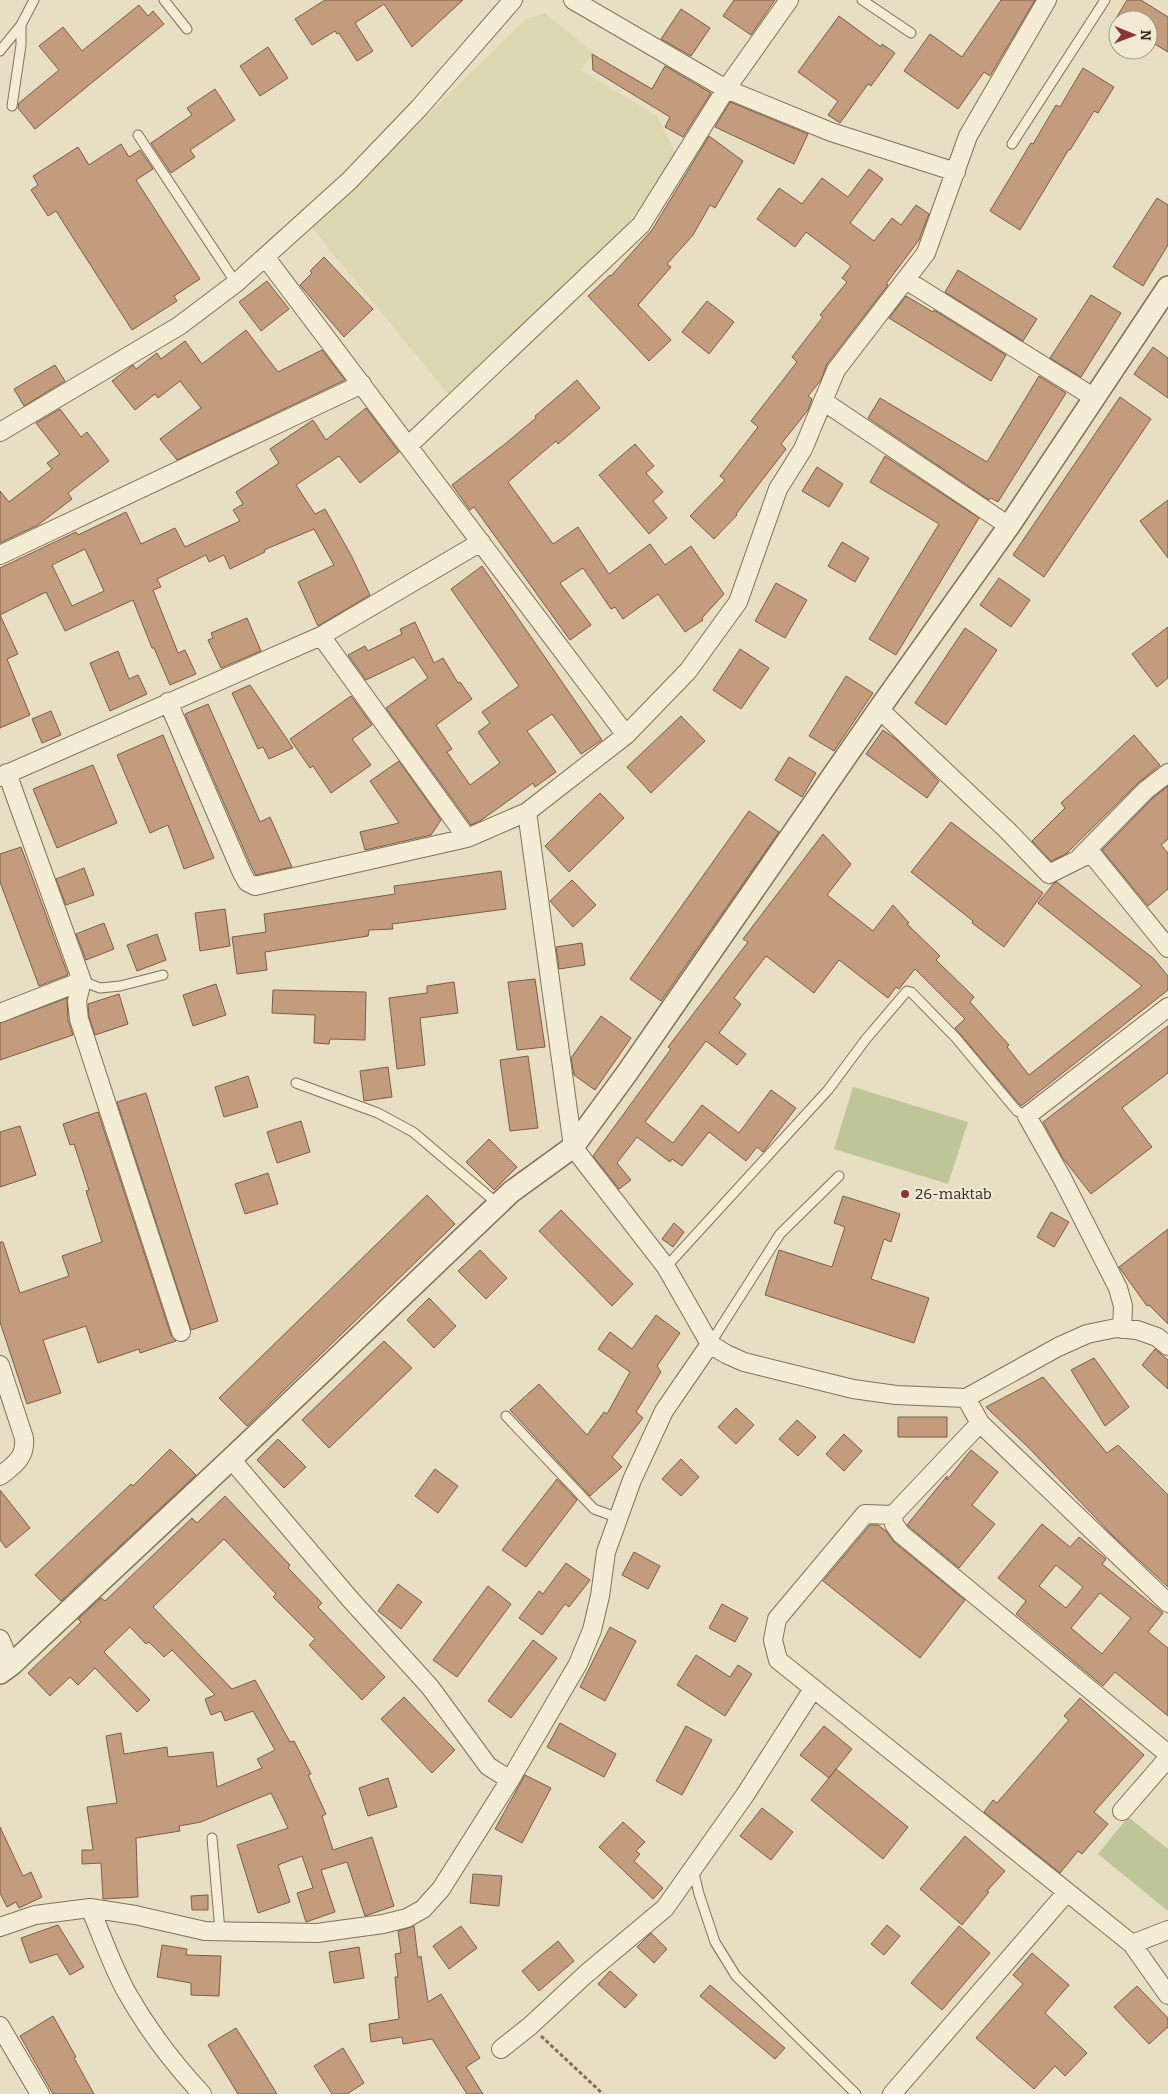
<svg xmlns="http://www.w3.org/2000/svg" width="1168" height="2094" font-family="Bitter,serif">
<rect width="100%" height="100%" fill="#e8dec3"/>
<!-- farmland -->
<path fill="#ddd7b1" d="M545 13 593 52 581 70 657 116 677 156 619 236 448 394 312 228 526 19Z"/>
<!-- green -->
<path fill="#bec598" d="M853 1087 968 1122 948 1184 834 1149Z
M1128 1817 1168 1849V1911L1098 1854Z"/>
<!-- building -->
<path fill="#c29c7d" stroke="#7d5d45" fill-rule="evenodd" d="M325 0H463L412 47 384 4 355 23 373 51 357 61 339 33 337 34 335 31 312 45 295 19Z
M734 0H775L751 35 723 16Z
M1001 0H1035L990 76 984 72 958 109 904 71 930 34 962 57Z
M1127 0H1141L1168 17V52L1148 40V20H1115Z
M139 5 148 16 153 11 164 24 35 129 18 108 19 103 59 70 39 46 63 27 82 51Z
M681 9 710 28 691 56 661 39Z
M839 16 881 47 882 44 895 53 871 86 868 84 840 123 828 115 838 101 798 72Z
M268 47 288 78 260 96 240 66Z
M592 54 652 89 665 66 711 93 683 137 665 127 670 117 593 70Z
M1083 68 1114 87 1098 113 1094 111 1070 150 1069 149 1020 230 990 211 1031 143 1033 144 1056 105 1060 107Z
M215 89 235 120 190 150 195 157 171 173 151 143 192 115 187 108Z
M730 102 808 134 794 164 715 127Z
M709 136 743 161 715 208 710 205 693 235 667 264 671 267 638 305 671 340 649 361 588 296 610 275 611 276 652 230Z
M121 144 129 157 140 150 153 169 136 180 200 279 174 296 177 301 132 330 56 211 48 216 31 190 38 185 33 176 78 147 89 165Z
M869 169 883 179 850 223 874 241 892 218 901 225 916 205 929 214 919 240 886 284 888 285 827 364 821 380 808 396 812 399 808 410 781 444 786 449 736 514 737 515 714 539 690 516 725 480 720 476 758 427 751 421 797 362 792 357 823 317 820 315 847 282 842 278 851 266 806 232 795 247 757 219 779 188 802 204 822 178 848 197Z
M1157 198 1168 205V245L1143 286 1113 267Z
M324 257 373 309 344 337 300 285 312 273 310 271Z
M958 270 1037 319 1023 341 945 292Z
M267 281 289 309 261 331 239 302Z
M1091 295 1121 313 1081 377 1050 358Z
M906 296 933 312 934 310 1006 355 991 381 889 318Z
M707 301 734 322 709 354 682 332Z
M246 330 278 372 322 350 345 380 177 460 160 439 201 408 180 381 158 398 155 394 135 410 112 381 133 365 136 369 157 353 161 359 185 341 202 364Z
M1153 347 1168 358V398L1134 374Z
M55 365 65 381 24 406 14 389Z
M1039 376 1066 393 998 502 991 498 989 500 868 418 880 398 987 462Z
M577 380 600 408 558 444 556 441 508 482 553 544 578 527 609 574 650 544 665 565 691 546 724 594 702 618 703 620 685 632 658 594 623 619 615 607 611 609 583 568 560 583 591 625 570 640 474 507 470 510 452 485 505 444 536 418 535 416Z
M1120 397 1151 419 1044 577 1013 555Z
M366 408 399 452 360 483 339 456 296 485 315 514 325 509 352 557 370 595 318 626 298 582 334 565 314 529 264 550 265 552 230 569 224 555 209 562 206 555 157 579 161 587 153 590 178 653 185 650 196 674 170 685 154 648H152L133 600 65 631 46 592 0 615V568L76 532 78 535 126 512 141 544 175 528 185 547 240 521 233 510 243 504 236 492 279 463 270 449 313 420 326 440ZM85 549 104 591 72 606 52 565Z
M60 409 81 437 87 432 109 461 68 493 72 499 38 525 0 543V491L9 502 52 469 47 463 60 454 36 423Z
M635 444 654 466 646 473 663 492 653 501 667 518 649 534 599 475Z
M885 456 979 518 896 655 869 639 939 524 870 482Z
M817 467 843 484 829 507 802 491Z
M1168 500V558L1140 521Z
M842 542 869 558 855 582 828 566Z
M482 566 602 740 581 754 552 714 527 731 556 772 535 787 533 783 480 821 471 825 386 708 428 678 414 657 366 680 348 655 365 646 368 651 402 634 400 629 415 622 434 663 443 658 458 683 460 682 472 699 436 725 452 749 447 752 470 785 500 763 478 732 490 723 482 712 519 686 451 589Z
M999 578 1030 600 1011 627 980 605Z
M776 583 807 600 785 638 755 621Z
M0 615 18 654 7 659 30 715 0 728Z
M247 618 261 651 221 668 208 640 213 638 211 633Z
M1168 627V678L1157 687 1132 654Z
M965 628 997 650 946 725 915 703Z
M740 649 769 668 741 709 713 690Z
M118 651 129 679 138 675 147 694 110 711 90 663Z
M846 676 873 693 834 751 809 736Z
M250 685 293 748 269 759 263 747 258 749 232 693Z
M351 696 372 725 352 739 371 765 331 793 313 766 310 768 290 739Z
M208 704 260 822 270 817 292 867 256 875 252 868 185 714Z
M51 711 61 735 42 743 32 719Z
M681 716 705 741 651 793 627 767Z
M883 730 897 740 939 781 927 798 866 754Z
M163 735 214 858 184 869 168 825 150 833 117 755Z
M1134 735 1160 765 1138 783 1066 854 1051 861 1032 841 1065 808 1061 803Z
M789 757 816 773 802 797 775 780Z
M399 761 441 820 431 835 365 850 360 832 399 823 370 781Z
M93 765 117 823 57 848 33 789Z
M1168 786V839L1161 845 1168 853V889L1148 906 1102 850 1153 798Z
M600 793 624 818 569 872 545 846Z
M749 811 779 832 661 1001 630 979Z
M951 822 1043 893 1004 947 972 923 973 921 911 872Z
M823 834 851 864 827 895 873 931 893 905 909 923 907 924 940 956 936 960 974 997 970 1002 1009 1045 1007 1047 1029 1075 1142 986 1038 903 1054 883 1057 882 1154 959 1168 976V990L1021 1106 955 1028 965 1019 915 969 899 989 896 987 888 998 839 960 814 993 766 956 734 998 741 1004 719 1033 746 1054 737 1065 706 1041 645 1122 673 1143 702 1105 739 1133 771 1090 796 1108 763 1152 757 1147 746 1161 709 1132 682 1166 672 1159 670 1162 637 1137 617 1163 631 1180 619 1189 593 1156 671 1049 668 1047 748 942 743 939Z
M21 847 68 975 39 986 0 882V854Z
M84 868 94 895 66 905 56 879Z
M501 871 506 909 392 924 393 929 369 930 368 936 265 952 267 970 237 974 232 937 266 932 264 914 395 894 394 886Z
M572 880 596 905 573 927 550 901Z
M225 909 230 946 200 951 195 913Z
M104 923 114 949 86 960 76 934Z
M157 934 166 960 137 971 127 945Z
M582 943 585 965 559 969 556 947Z
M535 979 545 1047 517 1050 508 982Z
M454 982 458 1013 420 1018 425 1065 397 1069 389 998 427 993V986Z
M216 984 226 1015 193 1026 183 995Z
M273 990 366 992 365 1040 330 1039 329 1044 314 1043 315 1015 272 1013Z
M119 994 128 1024 95 1035 89 1017 88 1004Z
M67 998 68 1020 73 1035 0 1060V1023Z
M601 1016 631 1038 595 1090 574 1075 571 1058Z
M1168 1026V1073L1122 1108 1152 1147 1091 1194 1062 1157 1043 1122Z
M528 1056 538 1128 510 1131 500 1060Z
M388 1067 392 1097 364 1101 360 1071Z
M248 1076 258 1107 224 1117 215 1087Z
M146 1093 218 1321 191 1330 117 1102Z
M98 1112 171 1335 176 1341 140 1353 139 1349 98 1363 86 1326 43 1340 61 1393 27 1404 0 1322V1242H3L20 1293 69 1276 62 1256 102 1242 86 1191 89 1190 74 1144 70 1145 63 1124Z
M301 1121 310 1152 277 1163 267 1132Z
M20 1126 36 1175 0 1187V1132Z
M489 1139 517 1167 494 1190 466 1162Z
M268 1173 278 1204 245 1214 235 1184Z
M427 1195 455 1224 247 1426 219 1398Z
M843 1196 900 1214 891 1242 884 1239 871 1279 929 1298 914 1343 765 1295 779 1250 832 1267 845 1227 834 1223Z
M561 1210 633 1284 612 1306 539 1231Z
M1051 1212 1069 1222 1054 1247 1037 1237Z
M674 1223 684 1232 673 1247 662 1239Z
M1168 1229V1324L1149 1305 1147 1306 1119 1267Z
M480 1250 507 1278 486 1299 458 1271Z
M429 1298 456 1326 434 1348 407 1320Z
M656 1315 680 1333 657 1366 661 1372 636 1412 643 1418 612 1457 622 1467 590 1496 510 1410 539 1384 587 1435 604 1412 607 1414 630 1372 598 1349 610 1332 632 1349Z
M384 1341 412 1368 329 1448 302 1420Z
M1155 1349 1168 1360V1389L1142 1365Z
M1094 1358 1129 1407 1105 1426 1071 1370Z
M1043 1377 1107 1453 1118 1445 1168 1495V1587L1113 1536 1029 1448 986 1407Z
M736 1408 754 1425 736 1444 718 1427Z
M898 1417H947V1437H898Z
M797 1420 816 1437 798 1456 779 1439Z
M844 1434 862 1451 844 1471 826 1454Z
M278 1439 306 1467 284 1488 257 1460Z
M170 1449 196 1475 61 1601 35 1575 131 1484 133 1486Z
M971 1450 998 1472 972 1505 995 1524 959 1568 907 1525 947 1476V1480Z
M681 1459 699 1477 681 1496 662 1479Z
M435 1469 458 1486 438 1513 415 1496Z
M557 1479 577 1500 526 1567 502 1550Z
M0 1490 30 1528 6 1548 0 1540Z
M225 1496 290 1565 288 1568 322 1603 318 1607 385 1677 362 1700 309 1645 315 1639 273 1597 276 1594 224 1539 153 1607 232 1689 255 1680 290 1742 294 1741 311 1774 308 1775 326 1814 322 1816 333 1850 372 1837 394 1906 365 1916 347 1862 321 1870 335 1912 306 1922 297 1893 313 1888 302 1856 278 1865 290 1902 258 1913 237 1845 288 1828 271 1793 201 1822 179 1826 180 1831 136 1838 138 1897 103 1899 101 1863 82 1864V1850H93L87 1807 117 1803 106 1736 121 1733 124 1754 167 1747 168 1757 213 1752 217 1787 262 1768 257 1759 275 1750 253 1711 225 1721 221 1711 211 1715 205 1699 215 1695 172 1650 164 1657 149 1642 146 1644 130 1627 104 1652 150 1700 137 1712 95 1668 78 1685 70 1677 50 1696 28 1673 81 1622 78 1619 101 1598 105 1601 192 1518 197 1523Z
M1042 1524 1070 1547 1079 1537 1106 1559 1102 1564 1163 1613 1148 1632 1168 1648V1716L1115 1672 1103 1686 1016 1614 1026 1601 998 1578ZM1056 1565 1083 1587 1066 1608 1039 1586ZM1100 1593 1131 1618 1102 1654 1071 1628Z
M870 1525H878L886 1531 894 1542 965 1600 920 1658 823 1581Z
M634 1552 660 1566 648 1589 622 1575Z
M566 1563 590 1580 569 1607 565 1604 542 1635 519 1618 539 1591 543 1594Z
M398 1584 422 1602 401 1629 378 1611Z
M488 1586 511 1604 457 1677 433 1660Z
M722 1604 748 1618 735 1642 709 1628Z
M610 1627 636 1641 605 1701 580 1687Z
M533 1640 557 1658 511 1718 488 1701Z
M696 1655 730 1677 738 1665 752 1674 725 1716 677 1685Z
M404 1697 455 1750 432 1773 381 1719Z
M1080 1698 1144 1755 1094 1812 1108 1824 1082 1854 1078 1851 1060 1873 984 1812 993 1800 997 1803 1069 1720 1064 1716Z
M560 1723 616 1754 604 1777 547 1747Z
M686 1726 712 1740 682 1795 656 1781Z
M824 1726 852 1749 829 1778 800 1755Z
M836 1769 908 1827 883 1859 811 1800Z
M525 1775 551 1788 522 1843 495 1829Z
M388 1778 397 1807 368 1816 359 1788Z
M762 1808 793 1832 771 1860 740 1836Z
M623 1822 645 1842 636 1851 640 1854 634 1861 663 1888 653 1899 599 1847Z
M0 1827 23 1876 31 1872 42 1897 19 1908 16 1902 7 1907 0 1893Z
M965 1836 1005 1871 987 1891 989 1892 962 1925 920 1889Z
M473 1874 502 1876 499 1906 470 1903Z
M208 1895V1910H192L191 1896Z
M58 1925 84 1967 70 1975 57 1954 30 1963 21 1938Z
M887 1925 900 1936 884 1955 871 1944Z
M414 1926 418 1958 421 1956 428 2002 441 1994 480 2058 466 2067 483 2094H467L432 2039 403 2044 402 2037 371 2042 369 2024 399 2019 395 1977H398L395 1954 401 1953 398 1931Z
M461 1926 477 1948 449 1969 433 1946Z
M959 1926 990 1953 942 2010 911 1983Z
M651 1933 667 1949 654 1963 637 1947Z
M558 1941 574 1961 539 1991 522 1971Z
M162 1945 187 1949 186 1955 221 1956 219 1996 191 1995V1983L157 1977Z
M359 1947 364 1978 334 1983 329 1952Z
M1032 1953 1069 1985 1045 2013 1087 2053 1065 2076 1055 2066 1034 2089 976 2038 1023 1984 1013 1975Z
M610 1971 637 1995 625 2008 598 1984Z
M710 1985 785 2048 775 2059 700 1996Z
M1137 1986 1168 2018V2027L1149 2044 1114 2007Z
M53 2016 76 2057 74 2058 94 2094H53L20 2036Z
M236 2028 258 2063 277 2094H238L208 2045Z
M343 2048 364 2083 347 2094H332L314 2066Z"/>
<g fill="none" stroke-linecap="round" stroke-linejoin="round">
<!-- service casing -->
<g stroke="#80705c" stroke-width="11">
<path id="service" d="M164 0 187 29
M862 0 911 33
M0 51 21 25 34 0
M12 106 21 45V25
M138 135 236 283
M1012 144 1105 0
M82 981 100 988 120 986 163 975
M296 1083 378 1113 413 1132 498 1204
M666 1267 828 1090 866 1039 907 991 911 992 956 1038 1017 1111 1027 1116
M710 1344 780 1234 839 1176
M506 1416 594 1509 619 1518
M212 1838 220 1931
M693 1869 699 1894 715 1942 736 1976 856 2094"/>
</g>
<!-- minor casing -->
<g stroke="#80705c" stroke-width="20">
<path id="minor" d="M573 0 726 89 831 132 956 172
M1047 0 968 136 926 253 836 370 803 449 778 489 738 602 688 671 626 735 527 812 573 1147 666 1267 710 1344 726 1354 744 1362 853 1389 896 1395 966 1398 1058 1347 1087 1334 1116 1328 1137 1330 1157 1337 1168 1346
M266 258 626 735
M906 280 1093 397
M823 401 1009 526
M0 432 179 326 236 283 349 181 419 108 513 0
M408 446 641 225 726 89 789 0
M0 555 362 384
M321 636 467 838
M168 702 242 873 247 882 255 886 467 838 527 812
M879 709 1008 831 1049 874 1091 853 1168 948
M7 773 82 981 77 1001 79 1019 181 1332
M0 777 321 636 481 542
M1080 857 1146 790 1168 773
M0 1013 82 981
M1122 1329 1123 1306 1118 1288 1062 1178 1027 1116 1168 1007
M0 1365 24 1438C26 1458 14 1465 0 1476
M966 1398 980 1423 1168 1603
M980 1423 893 1515 894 1524 901 1534 1168 1754
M231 1459 350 1599 430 1687 488 1766 510 1780
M893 1515 865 1514 777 1619 773 1640 778 1660 1132 1944 1168 1995
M0 1639 11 1665
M1122 1811 1168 1758
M90 1908C102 1936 112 1966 127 1993 148 2030 173 2063 202 2094
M0 1927 35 1915 90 1908 135 1915 205 1931 317 1933 383 1924 407 1918 423 1909 441 1889 510 1780 578 1664 592 1630 600 1596 606 1552 632 1480 664 1411 710 1344
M1132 1944 1168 1930
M0 2026 40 2094
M501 2049 530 2026 586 1974 665 1908 745 1795 813 1689
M892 2094 1067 1892"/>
</g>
<!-- tertiary casing -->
<g stroke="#80705c" stroke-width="24">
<path id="tertiary" d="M0 1673 11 1665 231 1459 511 1192 573 1147 627 1073 879 709 1009 526 1168 287"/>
</g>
<!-- path -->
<path stroke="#80705c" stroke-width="3" stroke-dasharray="4 2.5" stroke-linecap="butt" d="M541 2036 603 2094"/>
<!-- service -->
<use href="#service" stroke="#f4ecd5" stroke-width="9"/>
<!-- minor -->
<use href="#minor" stroke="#f4ecd5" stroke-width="18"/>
<!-- tertiary -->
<use href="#tertiary" stroke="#f4ecd5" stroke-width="21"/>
</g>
<!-- markers -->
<circle fill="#883533" stroke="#f1e9d2" stroke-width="2" cx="905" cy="1194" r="5"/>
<g text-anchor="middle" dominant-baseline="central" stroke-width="4" stroke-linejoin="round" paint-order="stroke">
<!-- poi labels -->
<g font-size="15" fill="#32281e" stroke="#f1e9d2" text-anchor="start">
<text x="915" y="1194">26-maktab</text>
</g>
</g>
<!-- north arrow -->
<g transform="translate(1133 35) rotate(91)"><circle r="24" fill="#f1e9d2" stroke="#a59c8a"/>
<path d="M0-4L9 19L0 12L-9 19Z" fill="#883533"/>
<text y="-8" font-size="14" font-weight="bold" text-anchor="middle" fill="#32281e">N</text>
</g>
</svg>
